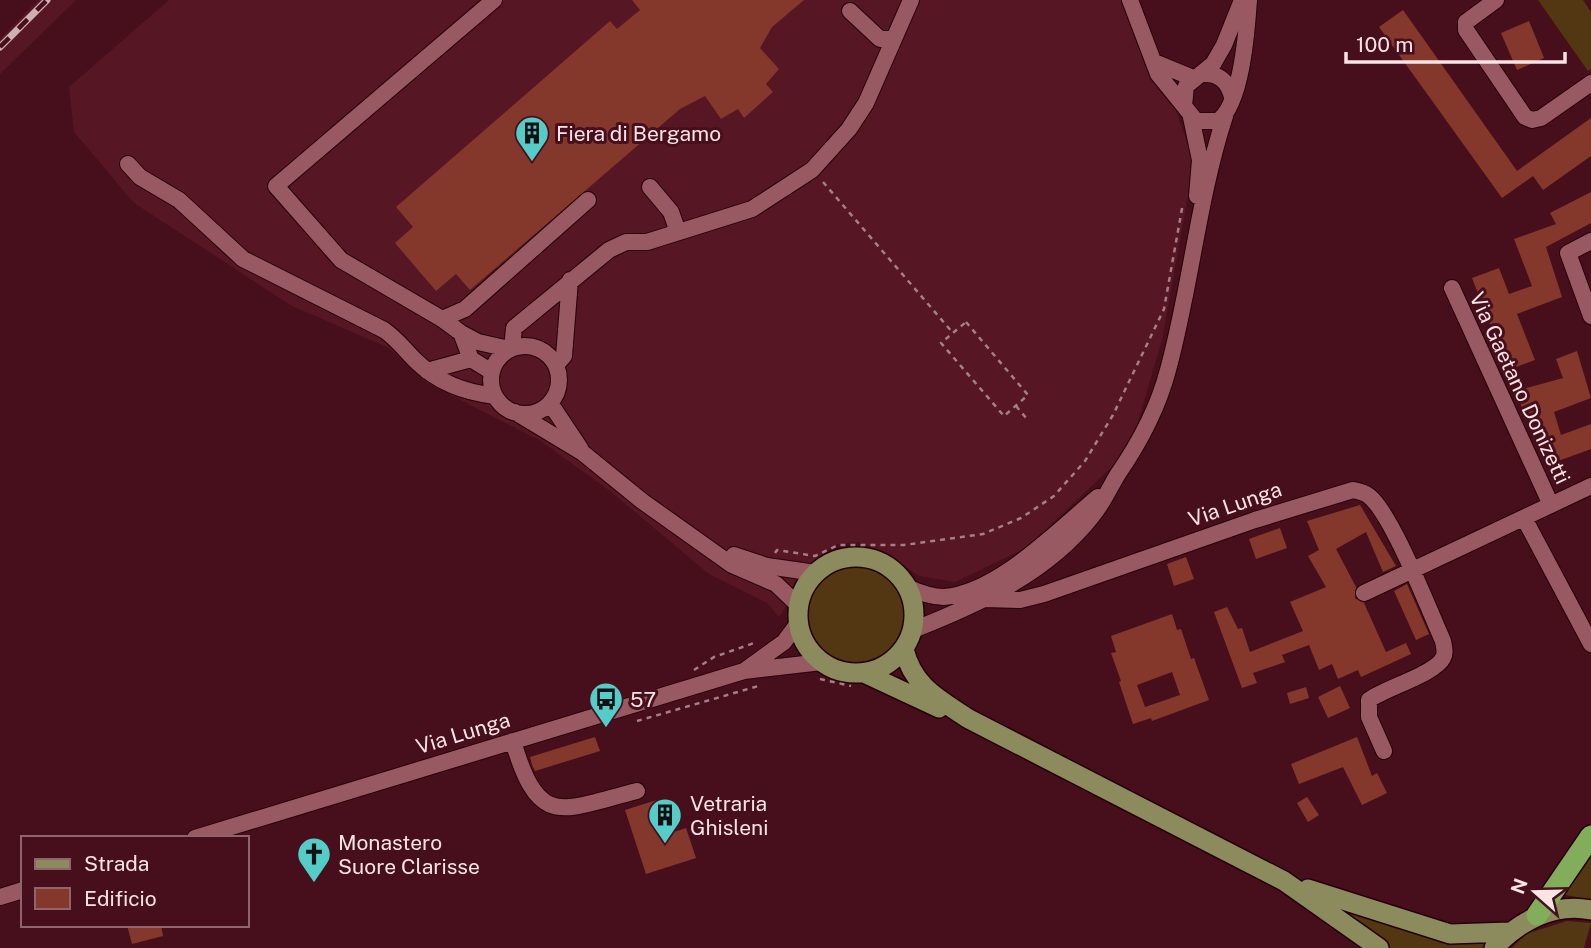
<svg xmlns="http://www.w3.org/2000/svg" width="1591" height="948" font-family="'Public Sans',sans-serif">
<rect width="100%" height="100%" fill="#470f1c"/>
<!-- built -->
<path fill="#561624" d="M38 0H76L0 74V39Z
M169 0H1137L1194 162 1162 340 1137 425 1114 465 1026 548 955 582 919 576 885 553 858 542 834 545 811 566 779 617 767 603 709 574 610 491 539 440 427 383 389 348 292 306 134 203 74 132 69 87Z"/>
<!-- green -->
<path fill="#533712" d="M1538 0H1583L1591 12V69L1588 71Z
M808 614a48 48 0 1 1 96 0a48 48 0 1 1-96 0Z
M1591 847V900L1566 895V886Z
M1348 912 1465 943H1487L1488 948H1389L1354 921Z
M1567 921 1591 923 1584 948H1512L1526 934Z"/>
<!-- building -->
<path fill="#84382c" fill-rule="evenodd" d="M632 0H804L772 27 760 48 779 69 766 84 773 92 744 118 738 109 721 119 705 96 680 109 470 290 456 274 436 291 395 243 413 227 396 207 610 21 617 29 640 10Z
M1403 10 1517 171 1591 118V156L1543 190 1533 176 1502 198 1379 27Z
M1529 21 1544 58 1517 70 1501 33Z
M1591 192V223L1546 247 1562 297 1517 314 1535 360 1508 370 1472 278 1499 268 1509 294 1532 286 1514 239 1556 224 1550 213Z
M1577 351 1591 398 1554 412 1561 435 1591 424V449L1550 464 1535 419 1527 422 1516 391 1563 378 1556 359Z
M1360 505 1396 566 1383 572 1366 532 1336 549 1356 587 1355 598 1364 603 1386 652 1406 643 1411 654 1361 677 1358 670 1338 679 1332 664 1319 670 1309 645 1282 655 1285 662 1253 673 1257 683 1242 688 1214 612 1227 607 1238 629 1242 628 1250 652 1303 631 1290 602 1326 587 1308 556 1319 550 1307 521Z
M1280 528 1287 548 1256 559 1249 539Z
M1186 557 1194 579 1174 586 1167 564Z
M1407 584 1429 634 1416 640 1394 591Z
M1172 614 1177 630 1181 629 1191 659 1194 658 1209 700 1152 721 1151 718 1133 724 1119 682 1121 681 1111 653 1116 652 1111 636ZM1172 672 1180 695 1145 707 1137 685Z
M1340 686 1350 708 1328 718 1318 697Z
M1306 687 1309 698 1290 704 1287 693Z
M595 737 600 751 535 771 532 765 530 757Z
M1357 737 1372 776 1377 773 1387 793 1362 805 1343 767 1299 784 1291 764Z
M1307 797 1319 815 1308 822 1297 803Z
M660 799 671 833 686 828 696 858 646 874 625 810Z
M127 925H161L163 936 132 944Z"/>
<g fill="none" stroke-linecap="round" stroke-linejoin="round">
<!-- minor casing -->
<g stroke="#260008" stroke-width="18">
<path id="minor" d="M494 0 276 186 341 260 442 319 461 333 478 342 509 349
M1130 0 1158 74 1184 106
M1242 0 1224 45 1213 64 1186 86 1184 106 1196 121H1218C1242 104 1247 29 1249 0
M1496 0 1466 22V30L1525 117 1532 120 1541 118 1591 83
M850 11 880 39H893
M1154 62 1193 78
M1202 74C1219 73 1228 81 1232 97
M1191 117 1200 160 1197 196
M128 164 140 177 179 200 243 259 384 330C397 339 404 349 415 360 438 383 464 392 495 396
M650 187 671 212 678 232
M1591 241 1568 253 1591 316
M1452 288 1551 505
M442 319 465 309 588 200
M461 333 471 359 492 372
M491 380a34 34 0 1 1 68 0a34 34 0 1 1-68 0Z
M512 348 514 328 609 250 626 242H647L752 209 812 170 849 129 866 103 911 0
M556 365 564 356 570 280
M427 371 471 359
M550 403 580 448
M515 412 583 453 642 501 732 565 776 584 799 606
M1524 518 1591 644
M734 555 767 566 816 573
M907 587C918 592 931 597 944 597 998 593 1058 530 1098 497
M1364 593 1591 486
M985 599 1020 600 1044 594 1255 520 1353 490C1358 491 1364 492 1369 496 1392 514 1429 610 1443 641 1444 647 1446 653 1443 658 1435 674 1385 688 1369 700V717L1384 751
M913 630C979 604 1048 573 1093 515 1103 503 1110 487 1118 474 1140 442 1158 408 1168 370 1191 286 1198 199 1225 116
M744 671 784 642 799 622
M513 741C539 830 561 810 637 791
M195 838 744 671 822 662
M0 897 23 890"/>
</g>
<!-- major casing -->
<g stroke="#260008" stroke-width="22">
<path id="major" d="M798 615a58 58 0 1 1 116 0a58 58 0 1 1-116 0Z
M904 649C913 687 939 699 969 719L1284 881 1379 948
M864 673 939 708
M1308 889 1450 934 1509 932
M1494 948C1518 922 1554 902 1591 910"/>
</g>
<!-- highway casing -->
<g stroke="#260008" stroke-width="24">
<path id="highway" d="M1537 915 1591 836"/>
</g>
<!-- path -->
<path stroke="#a57f86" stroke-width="2.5" stroke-dasharray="5 5" stroke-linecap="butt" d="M823 182 953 333
M966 322 1028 395 1004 416 941 343Z
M1016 406 1027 419
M775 553 777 550 815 556 838 545H904L983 534 1021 518 1054 496 1085 461 1113 415 1164 309 1183 203
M694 670 714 657 754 643
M820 679 851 686
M637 721 762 685"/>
<!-- minor -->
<use href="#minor" stroke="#985962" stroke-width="16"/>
<!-- major -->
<use href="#major" stroke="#8b8b5d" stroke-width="19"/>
<!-- highway -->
<use href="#highway" stroke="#82ad5a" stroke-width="21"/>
<!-- rail casing -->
<g stroke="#cdafb4" stroke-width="7">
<path id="rail" d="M0 47 47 0"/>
</g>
<!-- rail -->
<use href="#rail" stroke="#470f1c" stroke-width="4.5" stroke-dasharray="13" stroke-linecap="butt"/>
</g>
<!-- icons -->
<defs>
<g id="building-pin" transform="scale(1.75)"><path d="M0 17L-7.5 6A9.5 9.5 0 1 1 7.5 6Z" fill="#54cdc8" stroke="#470f1c"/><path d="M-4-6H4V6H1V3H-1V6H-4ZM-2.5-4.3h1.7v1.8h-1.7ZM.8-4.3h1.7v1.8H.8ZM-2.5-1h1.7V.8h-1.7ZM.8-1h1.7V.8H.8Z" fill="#111"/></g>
<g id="bus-pin" transform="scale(1.75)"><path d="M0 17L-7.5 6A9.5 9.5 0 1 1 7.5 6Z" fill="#54cdc8" stroke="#470f1c"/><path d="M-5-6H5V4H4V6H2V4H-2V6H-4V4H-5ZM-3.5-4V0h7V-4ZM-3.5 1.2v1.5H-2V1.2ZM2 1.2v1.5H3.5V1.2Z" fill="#111"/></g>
<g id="church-pin" transform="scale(1.75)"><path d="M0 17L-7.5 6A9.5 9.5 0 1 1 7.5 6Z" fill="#54cdc8" stroke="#470f1c"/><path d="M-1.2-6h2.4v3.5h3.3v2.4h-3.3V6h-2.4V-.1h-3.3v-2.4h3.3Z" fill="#111"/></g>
</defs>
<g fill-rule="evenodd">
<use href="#building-pin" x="532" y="133"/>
<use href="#bus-pin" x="606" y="699"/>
<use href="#building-pin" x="665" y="815"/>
<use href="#church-pin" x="314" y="854"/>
</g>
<g text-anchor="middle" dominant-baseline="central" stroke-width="6" stroke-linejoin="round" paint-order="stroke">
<!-- poi labels -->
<g font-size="21" fill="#fae4e6" stroke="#470f1c" text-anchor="start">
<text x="556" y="133">Fiera di Bergamo</text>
<text x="630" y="699">57</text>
<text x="690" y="803">Vetraria<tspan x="690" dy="24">Ghisleni</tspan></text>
<text x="338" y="842">Monastero<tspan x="338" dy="24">Suore Clarisse</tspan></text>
</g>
<!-- street labels -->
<g font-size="21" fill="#fae4e6" stroke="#470f1c">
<text transform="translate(1520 388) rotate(65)">Via Gaetano Donizetti</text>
<text transform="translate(1235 504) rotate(-19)">Via Lunga</text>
<text transform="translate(463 733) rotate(-17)">Via Lunga</text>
</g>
</g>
<!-- legend -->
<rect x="21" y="836" width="228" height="91" fill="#470f1c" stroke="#8f646d" stroke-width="2"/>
<rect x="35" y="859" width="35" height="10" fill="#8b8b5d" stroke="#8f646d" stroke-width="2"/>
<text x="84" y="871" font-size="21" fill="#fae4e6">Strada</text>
<rect x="35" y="888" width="35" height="21" fill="#84382c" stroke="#8f646d" stroke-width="2"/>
<text x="84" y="906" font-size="21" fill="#fae4e6">Edificio</text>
<!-- north arrow -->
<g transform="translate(1535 892) rotate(290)" stroke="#470f1c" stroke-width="5" paint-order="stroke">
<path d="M0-5L12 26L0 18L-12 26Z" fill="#fae4e6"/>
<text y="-10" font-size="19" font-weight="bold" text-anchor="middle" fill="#fae4e6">N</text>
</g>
<!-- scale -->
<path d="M1346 52v10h219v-10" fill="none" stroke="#fae4e6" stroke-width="3.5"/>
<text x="1356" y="52" font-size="21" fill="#fae4e6" stroke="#470f1c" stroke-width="5" paint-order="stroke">100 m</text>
</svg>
